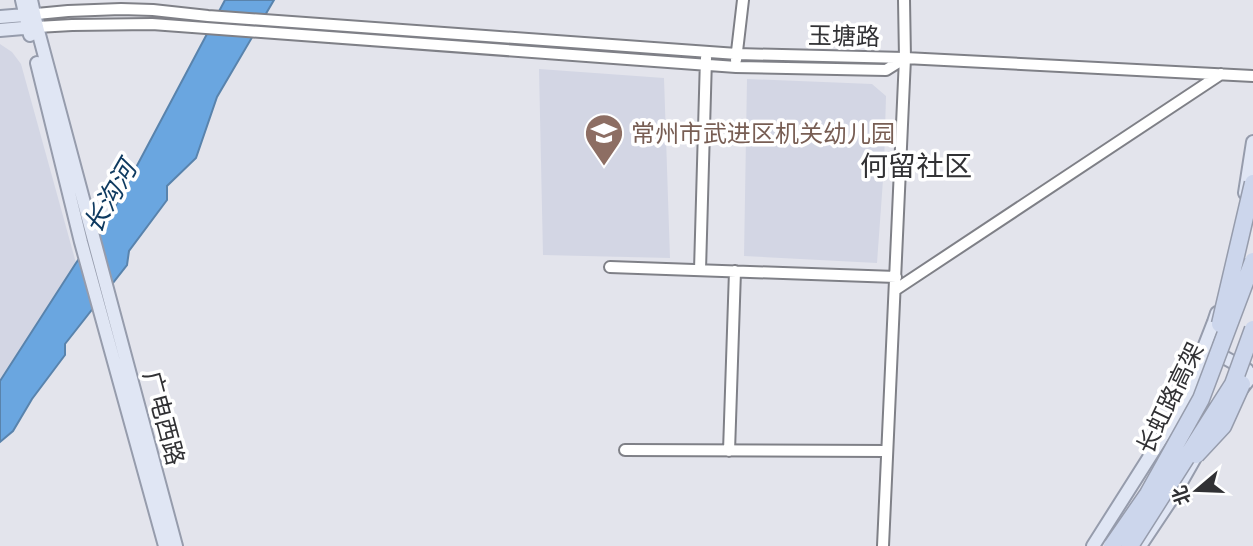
<svg xmlns="http://www.w3.org/2000/svg" width="1253" height="546" font-family="'Space Grotesk','Noto Sans SC',sans-serif">
<rect width="100%" height="100%" fill="#e3e4ec"/>
<!-- built -->
<path fill="#d3d6e4" d="M0 44 12 52 21 64 76 263 0 381Z
M539 69 664 78 670 258 543 255Z
M747 79 872 84 886 96 884 166 877 263 744 256Z"/>
<!-- water -->
<path fill="#6aa6e0" stroke="#5983ac" stroke-width="2" d="M225 0H274L217 97 196 158 167 186V200L129 251 127 265 65 344V355L32 399 13 431 0 442V381L76 263 115 207Z"/>
<g fill="none" stroke-linecap="round" stroke-linejoin="round">
<!-- minor casing -->
<g stroke="#7f8087" stroke-width="14">
<path id="minor" d="M26 15 68 11 121 9 153 10 208 16 737 54 905 58 1253 76
M37 27 72 25 152 24 736 67 886 70 905 58
M736 60 743 0
M610 267 896 277
M700 270 706 58
M895 290 1221 74
M625 450 887 451
M729 451 735 271
M883 546 905 58 904 0"/>
</g>
<!-- major casing -->
<g stroke="#969cac" stroke-width="16">
<path id="major" d="M22 0 30 35
M31 0 37 27C82 201 130 373 176 546
M0 17 25 15
M0 30 35 27
M37 63 81 242 165 546
M1245 193 1253 142
M1211 350 1247 370
M1191 381 1214 322 1217 313
M1239 392 1253 374
M1093 546 1211 360
M1140 546 1172 498 1197 454"/>
</g>
<!-- minor -->
<use href="#minor" stroke="#fff" stroke-width="10"/>
<!-- major -->
<use href="#major" stroke="#e0e6f4" stroke-width="12"/>
<!-- highway-bridge casing -->
<g stroke="#969cac" stroke-width="19" stroke-linecap="butt">
<path id="highway-bridge" d="M1220 324 1253 183
M1196 455 1223 426 1242 384
M1112 546 1148 494 1201 399 1253 261
M1130 546 1233 384 1253 329"/>
</g>
<!-- highway-bridge -->
<use href="#highway-bridge" stroke="#ccd6ec" stroke-width="16"/>
</g>
<!-- icons -->
<defs>
<g id="school-pin" transform="scale(2.0125)"><path d="M0 17L-7.5 6A9.5 9.5 0 1 1 7.5 6Z" fill="#8d6e63" stroke="#fff"/><path d="M0-5L7-2L0 1L-7-2ZM-4 1L0 2.5L4 1V4Q0 6-4 4Z" fill="#fff"/></g>
</defs>
<g fill-rule="evenodd">
<use href="#school-pin" x="604" y="133"/>
</g>
<g text-anchor="middle" dominant-baseline="central" stroke-width="7" stroke-linejoin="round" paint-order="stroke">
<!-- street labels -->
<g font-size="24" fill="#313134" stroke="#fff">
<text transform="translate(844 36) rotate(1)">玉塘路</text>
<text transform="translate(1170 398) rotate(-64)">长虹路高架</text>
<text transform="translate(164 418) rotate(75)">广电西路</text>
</g>
<!-- education labels -->
<g font-size="24" fill="#785e54" stroke="#fff" text-anchor="start">
<text x="631" y="133">常州市武进区机关幼儿园</text>
</g>
<!-- water labels -->
<g font-size="26" font-style="italic" fill="#0d395f" stroke="#fff">
<text transform="translate(110 197) rotate(-60)">长沟河</text>
</g>
<!-- quarter labels -->
<g font-size="28" fill="#313134" stroke="#fff">
<text x="916" y="166">何留社区</text>
</g>
</g>
<!-- north arrow -->
<g transform="translate(1197 490) rotate(251)" stroke="#ffffff" stroke-width="5" paint-order="stroke">
<path d="M0-5L12 26L0 18L-12 26Z" fill="#313134"/>
<text y="-10" font-size="19" font-weight="bold" text-anchor="middle" fill="#313134">北</text>
</g>
</svg>
